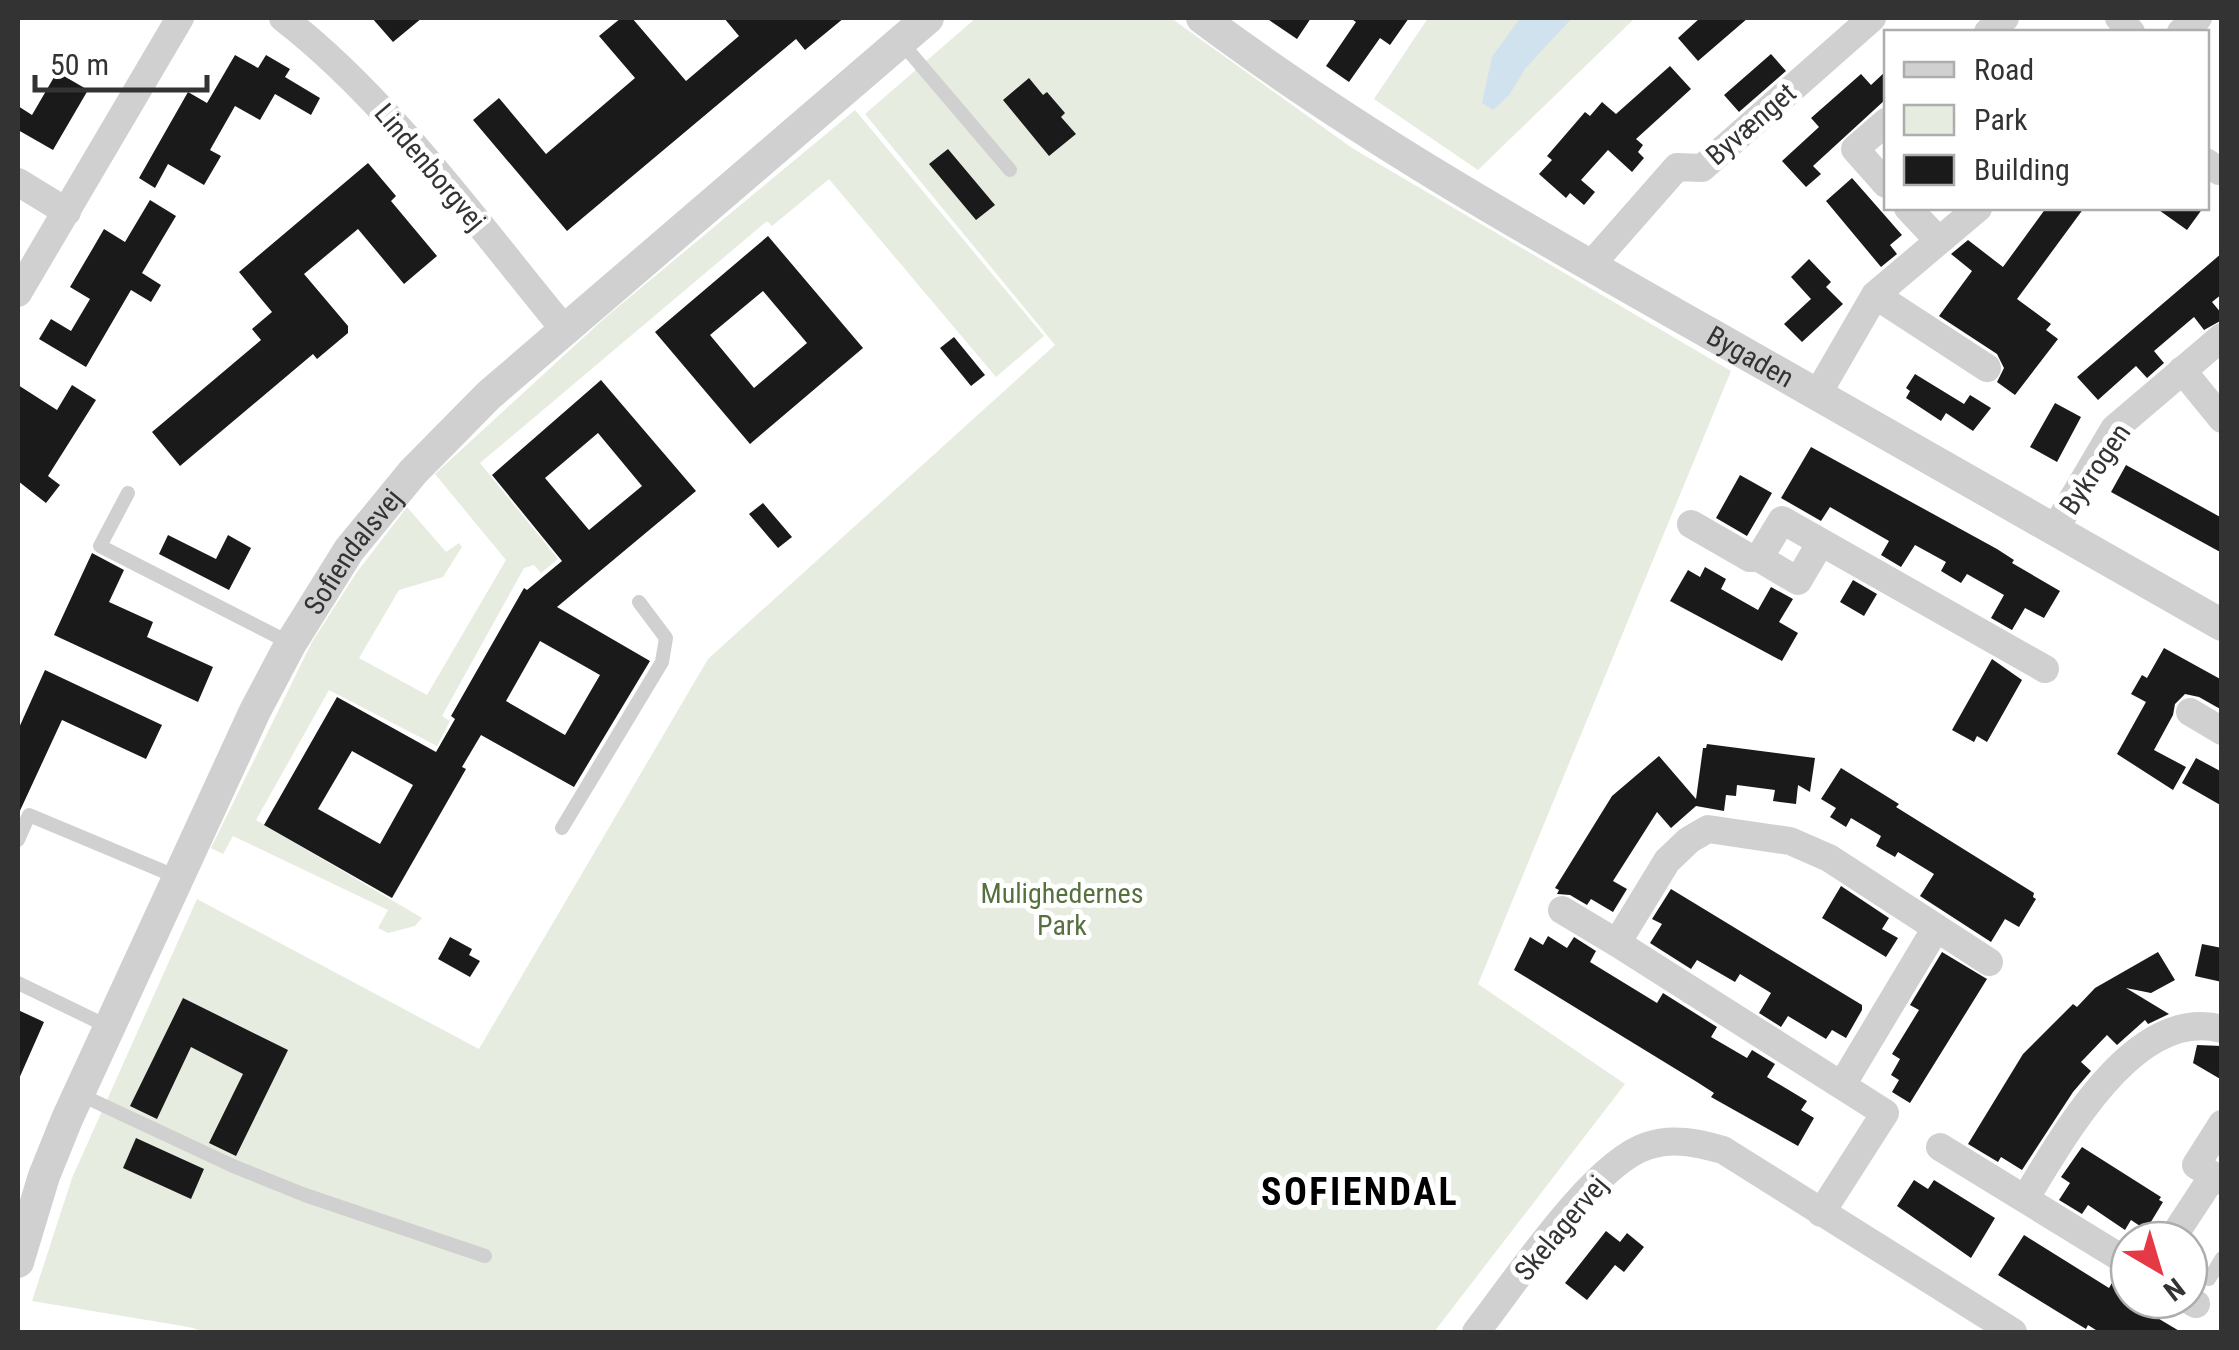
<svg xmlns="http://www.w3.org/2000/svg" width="2239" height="1350" font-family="'Roboto Condensed',sans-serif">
<rect width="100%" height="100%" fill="#fff"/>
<!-- green -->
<path fill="#e6ecdf" d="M976 18H1171L1352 148 1731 371 1478 984 1625 1084 1434 1332H205L189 1327 32 1301 72 1178 197 899 479 1049 708 659 1055 345 865 114Z
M1428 18H1635L1478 170 1374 99Z
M855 110 1044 336 996 377 829 179 772 226 767 221 480 463 558 559 541 573 534 565 524 568 442 716 450 721 437 746 329 690 256 820 422 918 415 926 388 933 378 928 388 910 233 836 223 854 211 848 312 642 357 572 407 507 446 552 459 543 462 547 443 577 399 590 359 658 427 695 506 560 435 474 607 316Z"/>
<!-- water -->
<path fill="#cfe2ee" d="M1520 18H1572L1525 69 1509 95 1493 110 1482 103 1492 57Z"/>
<!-- building -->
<path fill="#1a1a1a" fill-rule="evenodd" d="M372 18H422L393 42Z
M621 18H632L686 81 739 36 724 18H844L805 50 796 39 567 231 473 120 499 98 546 154 635 78 599 36Z
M1266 18H1311L1297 39Z
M1350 18H1409L1390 45 1380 38 1349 82 1326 66 1356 22Z
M1700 18H1748L1698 61 1678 38Z
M1771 54 1786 71 1739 112 1724 95Z
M235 55 258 68 266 55 290 69 285 77 320 98 311 115 275 94 260 120 235 106 210 150 221 156 204 185 168 164 155 188 139 178 188 92 207 103Z
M1670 66 1691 89 1636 139 1643 145 1638 152 1644 158 1632 172 1608 150 1581 180 1595 192 1584 205 1570 193 1566 198 1539 174 1552 160 1547 156 1585 112 1590 116 1602 102 1616 114Z
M1886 71V99L1813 166 1821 174 1806 187 1782 161 1819 127 1811 118 1861 74 1871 85Z
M57 72 88 90 53 150 18 130V106L32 115Z
M1029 78 1043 95 1047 92 1065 113 1061 117 1076 134 1049 156 1003 100Z
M948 149 995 205 976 220 929 164Z
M368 163 396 196 391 201 437 256 404 284 358 229 304 274 348 326V333L317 359 313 354 180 466 152 432 261 340 252 329 272 312 239 272Z
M1852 178 1902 235 1890 245 1897 254 1881 267 1826 201Z
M150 200 176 216 142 273 161 285 151 302 131 290 86 367 39 339 51 319 71 331 90 299 70 287 93 248 104 229 125 242Z
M2046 208H2084L2017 299 2051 324 2046 330 2058 339 2015 395 1997 382 2004 368 1997 354 1939 316 1972 271 1951 254 1968 240 2003 267Z
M2156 208H2203L2187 230Z
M768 236 863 348 750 444 655 332ZM763 291 807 343 754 388 710 335Z
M2222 253V294L2212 302 2222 314V320L2204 330 2194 317 2154 351 2164 363 2147 378 2136 366 2098 400 2077 377Z
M1809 259 1831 282 1826 287 1843 304 1802 342 1784 324 1811 299 1791 277Z
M954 337 985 375 971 386 940 348Z
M1915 374 1964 404 1970 395 1991 408 1973 431 1946 413 1941 421 1906 398 1910 391 1906 388Z
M601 380 696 491 557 607 650 661 574 787 481 735 462 767 466 769 392 898 264 825 337 697 436 752 455 719 451 716 524 588 527 590 562 561 492 475ZM598 433 642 486 589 530 545 478ZM540 641 600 675 565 735 506 701ZM352 751 413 785 380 844 318 809Z
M18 385 57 410 72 385 96 400 48 476 60 485 46 503 18 481Z
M2055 403 2081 417 2057 462 2030 447Z
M1811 447 1997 549 2014 560 2012 563 2060 591 2044 618 2025 608 2012 630 1991 618 2004 595 1967 574 1961 583 1941 571 1946 562 1915 545 1901 567 1881 555 1889 541 1830 507 1821 521 1781 498Z
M2126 465 2222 518V553L2111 492Z
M1740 475 1772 493 1747 536 1716 518Z
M763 503 792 537 778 548 749 514Z
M168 535 216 559 228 535 251 548 229 590 159 554Z
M92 553 124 570 109 602 153 622 147 637 213 667 198 702 54 635Z
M1705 567 1726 579 1721 589 1758 610 1771 587 1793 599 1779 622 1798 633 1782 661 1670 601 1688 570 1700 577Z
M1853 580 1877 594 1864 616 1840 602Z
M2164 648 2222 680V710L2199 697 2185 694 2175 704 2173 715 2154 750 2186 767 2173 790 2117 754 2146 702 2131 694 2142 675 2147 678Z
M1992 659 2022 680 1987 742 1977 736 1974 742 1952 730Z
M45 670 162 725 146 759 62 720 18 815V730Z
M1707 744 1815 758 1810 792 1798 785 1796 804 1773 801 1775 790 1737 785 1736 796 1726 795 1724 811 1696 806 1671 828 1657 812 1613 881 1627 889 1613 912 1591 899 1587 905 1570 895 1557 894 1559 890 1555 888 1612 796 1659 756 1696 799 1703 748H1706Z
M2196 758 2222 772V806L2182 783Z
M1841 768 1899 804 1896 807 2034 893 2033 897 2036 899 2019 927 2005 919 1991 942 1920 896 1934 874 1898 852 1895 857 1876 846 1881 836 1851 818 1846 827 1830 817 1836 808 1821 799Z
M1841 886 1889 918 1882 929 1898 938 1886 957 1822 918Z
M1671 889 1862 1005V1010L1846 1038 1832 1030 1826 1039 1788 1016 1781 1027 1759 1013 1771 993 1740 974 1735 982 1697 960 1691 969 1650 943 1662 924 1652 919Z
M1548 936 1567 948 1574 937 1596 951 1590 962 1657 1003 1663 993 1717 1027 1711 1037 1747 1058 1752 1050 1775 1064 1767 1077 1807 1101 1801 1110 1814 1118 1798 1146 1711 1097 1714 1093 1697 1082 1514 970 1530 937 1543 945Z
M450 937 472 949 469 955 480 961 470 977 438 959Z
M2202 944 2222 948V982L2195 976Z
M1942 952 1987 979 1910 1103 1892 1092 1899 1080 1891 1075 1900 1059 1892 1054 1919 1010 1910 1005Z
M2158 952 2175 980 2151 993 2126 988 2169 1014 2148 1024 2145 1020 2117 1045 2107 1035 2081 1062 2091 1071 2073 1092 2022 1170 2001 1157 1998 1162 1968 1144 2023 1054 2073 1004 2077 1007 2095 988Z
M183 998 288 1050 236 1156 209 1143 243 1074 191 1047 157 1119 130 1106Z
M18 1010 44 1022 18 1081Z
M2197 1045 2222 1046V1080L2193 1063Z
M136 1138 204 1169 191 1199 123 1168Z
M2082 1147 2161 1197 2159 1200 2163 1202 2146 1230 2131 1220 2125 1230 2088 1205 2082 1214 2059 1200 2070 1183 2061 1177Z
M1914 1180 1928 1189 1934 1180 1995 1218 1971 1258 1897 1206Z
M1606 1231 1620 1242 1627 1233 1644 1247 1624 1272 1615 1265 1587 1300 1565 1283Z
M2024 1235 2109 1288 2116 1276 2129 1282V1301L2181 1332H2099L2088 1325 2086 1329 2058 1312 1998 1275Z"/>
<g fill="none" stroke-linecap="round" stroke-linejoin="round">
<!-- service -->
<path stroke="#d0d0d0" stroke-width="14" d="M901 42 1010 170
M128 493 100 546 290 643
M562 828 662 662 666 638 639 602
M18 840 29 815 177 877
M18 983 109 1027
M79 1094 233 1166 305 1195 485 1256
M2209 1279 2222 1258"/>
<!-- minor -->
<path stroke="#d0d0d0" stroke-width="28" d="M283 18C389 100 478 225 564 329
M2119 18 2131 32
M1988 32 2005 18
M2181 32 2198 18
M1886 122 1855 149 1886 184
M2206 162 2219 171
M18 182 67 212
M1908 208 1939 241
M1590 266 1677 167 1702 168 1872 18
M18 293 180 18
M1875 295 1987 368
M2182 370 2222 419
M1817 395 1875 295 1978 208
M1691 524 1750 558H1759
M2055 529 2114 429 2222 337
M1821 542 1798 581 1759 558 1782 520 2045 669
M2190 712 2222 731
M1562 910 1617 943
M1842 1085 1936 928
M2222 1124 2196 1165 2222 1181
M1940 1147 2129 1263
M2025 1199C2063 1138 2134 1005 2222 1029
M1821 1213 1885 1113 1617 943 1667 861 1689 840 1708 829 1790 841 1829 858 1989 962
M2171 1240 2213 1176
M2189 1300 2196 1304
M1476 1332C1514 1284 1592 1164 1647 1146 1673 1137 1698 1143 1723 1150L2013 1332"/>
<!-- tertiary -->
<g stroke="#d0d0d0" stroke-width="32">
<path id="s1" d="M1202 18C1361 137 1536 235 1709 333 1880 430 2051 527 2222 625"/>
<path id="s2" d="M18 1262 44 1176 67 1119 255 711 291 643 349 550 413 472 489 395 928 18"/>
</g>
</g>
<g text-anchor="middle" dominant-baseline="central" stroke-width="10" stroke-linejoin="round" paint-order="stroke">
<!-- street labels -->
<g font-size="28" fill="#333" stroke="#fff">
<text transform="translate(1751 124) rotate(-41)">Byvænget</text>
<text transform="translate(430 167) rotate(50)">Lindenborgvej</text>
<text stroke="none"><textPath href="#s1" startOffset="645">Bygaden</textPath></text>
<text transform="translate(2095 469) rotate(-56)">Bykrogen</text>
<text stroke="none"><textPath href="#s2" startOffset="788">Sofiendalsvej</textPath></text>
<text transform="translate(1561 1228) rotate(-50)">Skelagervej</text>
</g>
<!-- park labels -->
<g font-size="28" fill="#56703f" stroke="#fff">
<text x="1062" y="893">Mulighedernes<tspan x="1062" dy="32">Park</tspan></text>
</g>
<!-- district labels -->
<g font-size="38" font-weight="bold" letter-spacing="2.5" fill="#000" stroke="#fff">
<text x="1360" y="1192">SOFIENDAL</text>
</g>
</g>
<!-- border -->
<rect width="2239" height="1350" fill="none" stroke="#333333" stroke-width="40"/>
<!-- legend -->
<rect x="1884" y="30" width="325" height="180" fill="#ffffff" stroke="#adadad" stroke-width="2.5"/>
<rect x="1904" y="62" width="50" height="15" fill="#d0d0d0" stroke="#adadad" stroke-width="2.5"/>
<text x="1974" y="80" font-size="30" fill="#333333">Road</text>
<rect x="1904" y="105" width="50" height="30" fill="#e6ecdf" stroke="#adadad" stroke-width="2.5"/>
<text x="1974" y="130" font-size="30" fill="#333333">Park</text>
<rect x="1904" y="155" width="50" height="30" fill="#1a1a1a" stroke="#adadad" stroke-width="2.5"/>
<text x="1974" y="180" font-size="30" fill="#333333">Building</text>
<!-- north arrow -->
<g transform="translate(2159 1270) rotate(142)"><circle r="48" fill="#ffffff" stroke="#adadad" stroke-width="2.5"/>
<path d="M0-8L18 38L0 25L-18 38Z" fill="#e63946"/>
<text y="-15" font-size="28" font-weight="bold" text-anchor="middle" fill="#333333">N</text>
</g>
<!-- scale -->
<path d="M35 75v15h172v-15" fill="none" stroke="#333333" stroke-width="5"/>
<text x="50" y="75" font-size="30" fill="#333333" stroke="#ffffff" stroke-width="8" paint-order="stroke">50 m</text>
</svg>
